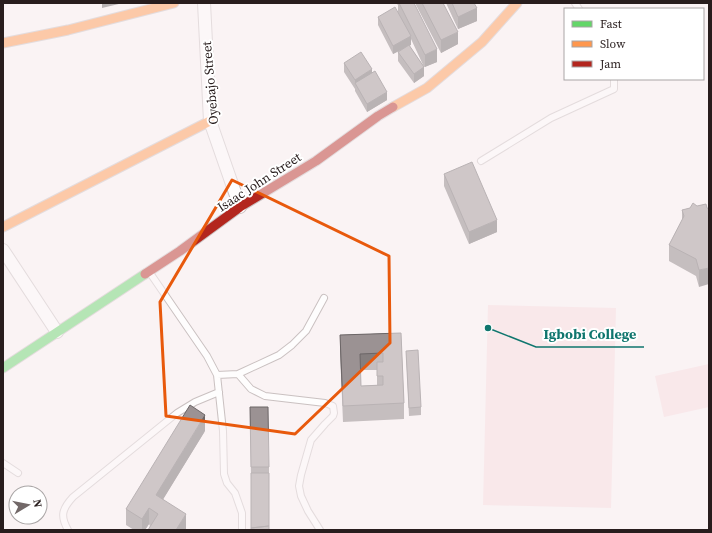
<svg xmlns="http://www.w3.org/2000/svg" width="712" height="533" font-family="'Source Serif 4',serif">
<rect width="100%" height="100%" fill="#faf3f4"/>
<!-- green -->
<path fill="#f8dcde" d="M488 305 616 308 611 508 483 505Z
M709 364V407L664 417 655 376Z"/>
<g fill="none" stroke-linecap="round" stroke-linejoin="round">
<!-- lane casing -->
<g stroke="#cac1c1" stroke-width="8">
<path id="lane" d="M575 3 579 9
M481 161 551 118 614 89V79
M150 273 207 356 217 375 223 431 224 474 227 483 235 493 242 513V530
M238 374 251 389 265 396 325 403 333 406 334 413 333 416 325 424 311 440 301 475 299 486 301 496 308 511 320 530
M217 375 238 374 279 355 292 345 306 331 324 298
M3 463 18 473
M68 530C60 516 62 509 73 497L177 413 195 402 219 392"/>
</g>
<!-- street casing -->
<g stroke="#cac1c1" stroke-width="14">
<path id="street" d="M204 3 210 121 240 207
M3 250 57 332"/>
</g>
<!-- fast casing -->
<g stroke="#cac1c1" stroke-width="11">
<path id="fast" d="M3 368 145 274"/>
</g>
<!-- slow casing -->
<g stroke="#cac1c1" stroke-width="11">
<path id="slow" d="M3 43 68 30 174 3
M393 107 427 88 482 42 517 3
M3 227 210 121"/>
</g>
<!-- jam casing -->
<g stroke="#cac1c1" stroke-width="11">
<path id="jam" d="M145 274 180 251 240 207 316 161 378 116 393 107"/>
</g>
<!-- lane -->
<use href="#lane" stroke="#fefdfd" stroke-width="6"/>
<!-- street -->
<use href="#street" stroke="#fefdfd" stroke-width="12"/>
<!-- fast -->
<use href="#fast" stroke="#63d668" stroke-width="9"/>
<!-- slow -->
<use href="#slow" stroke="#ff974d" stroke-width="9"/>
<!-- jam -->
<use href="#jam" stroke="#b3261e" stroke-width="9"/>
</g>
<!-- wall -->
<path fill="#857e7e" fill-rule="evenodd" d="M396 3H414L437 62 424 67V76L414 83 398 61V52L402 49 393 54 378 25V17L398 13V5ZM411 39 424 67 409 45H411Z
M416 3H443L458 44 441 53 416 5Z
M446 3H474L477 21 458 29Z
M344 63 372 73 387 100 367 112 355 91V89L344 72Z
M444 174 497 232 469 244 444 186Z
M706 204 699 287 696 276 669 261V245L682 220V210Z
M401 333 404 403V419L343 422 340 351V335ZM360 370H377V385L361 386Z
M406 351 421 407V415L409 416Z
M250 407 269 467V479H251Z
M205 431 163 499 186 530H148L150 526 149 524 145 530H134L126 525V509Z"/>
<!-- shaded-wall -->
<path fill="#6c6667" d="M102 3H123L102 8Z
M477 8V21L458 29V17Z
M458 32V44L441 53V40Z
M411 36V45L393 54V46Z
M437 49V62L425 67V55Z
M424 67V76L414 83V74Z
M372 69V77L355 83V89V80Z
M387 92V100L367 112V104Z
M497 220V232L469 244V232Z
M709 268V284L699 287V270Z
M205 415V431L156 511V495Z
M149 508V524L145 530H142V519Z
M186 514V530H176Z"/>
<!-- building -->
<path fill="#9b9293" stroke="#6c6667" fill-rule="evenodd" d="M399 3H414L437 49 425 55Z
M422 3H443L458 32 441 40Z
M452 3H474L477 8 458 17Z
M395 7 411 36 393 46 378 17Z
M409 45 424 67 414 74 398 52Z
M361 52 372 69 355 80 344 63Z
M375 71 387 92 367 104 355 83Z
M472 162 497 220 469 232 444 174Z
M693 203 697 206 706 204 707 208 709 209V268L699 270 696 259 669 245 684 216 682 210 690 208Z
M401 333 404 403 343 406 340 335ZM383 353V362H377V376H383V385L361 386 360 354Z
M418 350 421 407 409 408 406 351Z
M190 405 205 415 156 495 186 514 176 530H148L158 514 149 508 142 519 126 509Z
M250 407H268L269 467H251Z
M251 473H269V526L251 528Z
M269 526V530H251V528Z"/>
<!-- marked area -->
<path d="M0 0H712V533H0ZM232 180 389 256 390 343 295 434 166 416 160 302Z" fill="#faf3f4" fill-opacity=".55" fill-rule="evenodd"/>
<path fill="none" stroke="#e8590c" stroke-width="3" stroke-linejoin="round" d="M232 180 389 256 390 343 295 434 166 416 160 302Z"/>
<g text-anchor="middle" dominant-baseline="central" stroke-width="4" stroke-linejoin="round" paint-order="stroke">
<!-- street labels -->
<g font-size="13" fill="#281d1d" stroke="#fff">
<text transform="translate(210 83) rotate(-95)">Oyebajo Street</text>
<text transform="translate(259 182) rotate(-33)">Isaac John Street</text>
</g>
</g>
<!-- callouts -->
<path fill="none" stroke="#0f766e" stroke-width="1.5" d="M488 328L536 347H644"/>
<circle fill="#0f766e" stroke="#fff" stroke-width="1.5" cx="488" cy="328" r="4"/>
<g font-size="14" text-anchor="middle" font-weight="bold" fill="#0f766e" stroke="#fff" stroke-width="4" stroke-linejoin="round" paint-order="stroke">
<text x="590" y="339">Igbobi College</text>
</g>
<!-- border -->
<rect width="712" height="533" fill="none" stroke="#281d1d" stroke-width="8"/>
<!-- legend -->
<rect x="564" y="8" width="140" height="72" fill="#ffffff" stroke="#a9a5a5"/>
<rect x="572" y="21" width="20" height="6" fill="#63d668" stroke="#a9a5a5"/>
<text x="600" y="28" font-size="12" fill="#281d1d">Fast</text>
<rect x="572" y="41" width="20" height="6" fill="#ff974d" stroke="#a9a5a5"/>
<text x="600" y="48" font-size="12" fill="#281d1d">Slow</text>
<rect x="572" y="61" width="20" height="6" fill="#b3261e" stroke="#a9a5a5"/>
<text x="600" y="68" font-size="12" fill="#281d1d">Jam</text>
<!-- north arrow -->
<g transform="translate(28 505) rotate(80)"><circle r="19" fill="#ffffff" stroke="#a9a5a5"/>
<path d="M0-3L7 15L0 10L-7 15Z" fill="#726868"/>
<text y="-6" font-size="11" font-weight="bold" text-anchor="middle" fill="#281d1d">N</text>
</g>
</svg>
